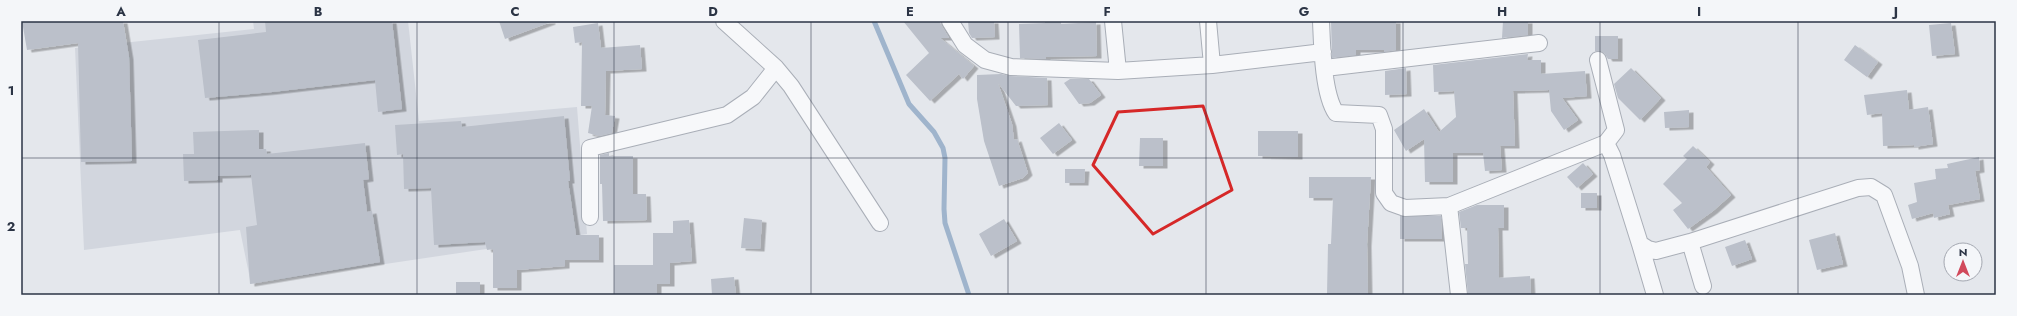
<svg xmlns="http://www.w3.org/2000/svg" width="2017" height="316" font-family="Jost,sans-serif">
<defs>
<filter id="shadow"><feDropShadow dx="4.5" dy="2.5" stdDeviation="0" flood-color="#0004"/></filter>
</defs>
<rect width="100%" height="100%" fill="#e4e7ec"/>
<!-- built -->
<path fill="#d2d6de" d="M253 21H408L419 121 577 107 587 234 251 284 240 230 84 250 75 48 254 29Z"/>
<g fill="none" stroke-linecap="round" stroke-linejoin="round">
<!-- stream -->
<path stroke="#9fb4cc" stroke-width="5" d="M874 21 909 104 934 132 943 148 945 158 944 209 945 223 969 295"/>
</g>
<!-- building -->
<path fill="#bbc0ca" filter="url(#shadow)" d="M22 21H123L129 57 132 161 81 162 78 43 27 50Z
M265 21H392L402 109 378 112 375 80 272 92 205 98 198 40 266 32Z
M499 21H551V22L505 39Z
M903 21H939L949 38H940L974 66 963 79 959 74 930 101 906 75 929 53Z
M968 21H994L995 37 972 38 969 33Z
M1045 21 1061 22V24L1096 22 1097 56 1046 57V59L1020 58 1019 24 1045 23Z
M1331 21H1396V50L1384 52V50H1356V55L1332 58Z
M1503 21H1528V35L1502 38Z
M598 23 601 48 640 45 642 69 606 71 605 115 615 116 612 133 599 136 588 133 592 106H581L582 42 575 43 573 27Z
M1951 23 1955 54 1932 56 1929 25Z
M1595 36H1618V59H1608L1605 54 1601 51H1595Z
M1855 45 1878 62 1867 77 1844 60Z
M1528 54 1527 60H1541V74L1585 71 1587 96 1562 98 1578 120 1564 130 1551 111 1549 90 1513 91 1515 146H1500L1502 170 1485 171 1483 153H1453V182H1425L1424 139 1406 151 1394 130 1424 109 1439 132 1456 117 1454 91 1434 92 1433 65Z
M1406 68 1407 94 1385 95V71Z
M1631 68 1661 98 1640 120 1618 98 1614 84Z
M1001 74 1010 76 1047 78 1048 105 1016 106 998 83 1012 124 1014 140 1017 139 1028 173 1023 178 999 186 984 141 977 99V75Z
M1070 79H1089L1101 95 1090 103 1079 104 1064 83Z
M1907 90 1909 110 1928 107 1933 144 1914 147V145L1883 146 1882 113 1867 115 1864 95Z
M1689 110V127L1665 128 1664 112Z
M564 116 570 181H568L576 235H599V260H565V266L517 270V288H493V249L487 250 485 242 434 245 431 188 404 189 403 154 397 155 395 125 461 121 462 127Z
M1059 123 1072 140 1053 154 1040 138Z
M259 130V149H266L267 154 365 143 369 179 363 180 367 212 372 211 380 262 250 284 246 227 257 225 251 175 218 176V180L184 181 183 154H194L193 132Z
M1258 131H1298V157L1258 156Z
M1140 138H1163V166H1139Z
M1693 146 1710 162 1706 167 1731 195 1713 211 1688 229 1673 210 1682 203 1663 184 1687 159 1683 156Z
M609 153V156H633V194H646L647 220 603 221 602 184H600V155Z
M1979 157 1980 170 1975 171 1980 199 1948 205 1950 214 1934 218 1933 213 1912 219 1908 205 1917 202 1914 183 1936 179 1935 169 1948 168 1947 164Z
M1583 163 1593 174 1577 188 1567 177Z
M1065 169H1085L1084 183H1065Z
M1309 177H1371L1367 244 1368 295H1327L1328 244H1331L1333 198H1309Z
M1581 193H1597V208H1581Z
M1477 205H1504V228H1498L1499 278 1530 276 1531 295 1468 294 1465 264H1468L1467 228H1461L1459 212Z
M1400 216H1441L1442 239H1400Z
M744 218 762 220 760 249 741 248Z
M1004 219 1017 241 991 256 979 234Z
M689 220 692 261 670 263V284H657V295H614V265H653V233H673V221Z
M1835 233 1843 264 1817 270 1809 240Z
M1745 240 1752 259 1732 266 1725 247Z
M734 277 736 295H712L711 279Z
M456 282H480V295H456Z"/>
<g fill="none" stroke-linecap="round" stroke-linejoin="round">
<!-- minor casing -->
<g stroke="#a9aeb7" stroke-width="18">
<path id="minor" d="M724 21 776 68 791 86 880 223
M950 21 965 45 985 60 1011 67 1118 71 1212 65 1323 52
M1113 21 1118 71
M1208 21 1212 65
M1321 21C1322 45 1323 94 1336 113L1379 115 1384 129V193L1391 203 1405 208 1449 206 1606 143 1612 155 1640 244 1648 249 1656 251 1690 242 1858 188 1871 187 1884 195 1910 266 1916 295
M1598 60 1616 130 1606 143
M1325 68 1539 43
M1449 206 1459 295
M590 217V148L727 115 753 97 776 68
M1690 242 1703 286
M1640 244 1655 295"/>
</g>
<!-- minor -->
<use href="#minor" stroke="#f7f8fa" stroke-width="16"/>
</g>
<!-- marked area -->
<path fill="none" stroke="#d62828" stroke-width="3" stroke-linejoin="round" d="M1203 106 1232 190 1153 234 1093 165 1118 112Z"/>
<!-- grid -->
<path fill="none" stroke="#2b3445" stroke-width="1" stroke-opacity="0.55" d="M219 21V295M417 21V295M614 21V295M811 21V295M1008 21V295M1206 21V295M1403 21V295M1600 21V295M1798 21V295M21 158H1996"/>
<!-- border -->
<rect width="2017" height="316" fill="none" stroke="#f4f6f9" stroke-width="44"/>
<!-- north arrow -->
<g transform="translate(1963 262)"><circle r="19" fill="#f4f6f9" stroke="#a4a8b1"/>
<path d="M0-3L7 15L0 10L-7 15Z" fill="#d1495b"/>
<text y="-6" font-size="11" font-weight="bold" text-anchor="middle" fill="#2b3445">N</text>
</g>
<rect x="22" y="22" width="1973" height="272" fill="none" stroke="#2b3445" stroke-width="1.5"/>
<g font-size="13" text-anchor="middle" font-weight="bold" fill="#2b3445">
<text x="121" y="16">A</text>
<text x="318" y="16">B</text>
<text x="515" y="16">C</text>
<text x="713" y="16">D</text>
<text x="910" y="16">E</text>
<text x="1107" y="16">F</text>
<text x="1304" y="16">G</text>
<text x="1502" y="16">H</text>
<text x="1699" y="16">I</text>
<text x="1896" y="16">J</text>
<text x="11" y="95">1</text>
<text x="11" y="231">2</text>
</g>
</svg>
